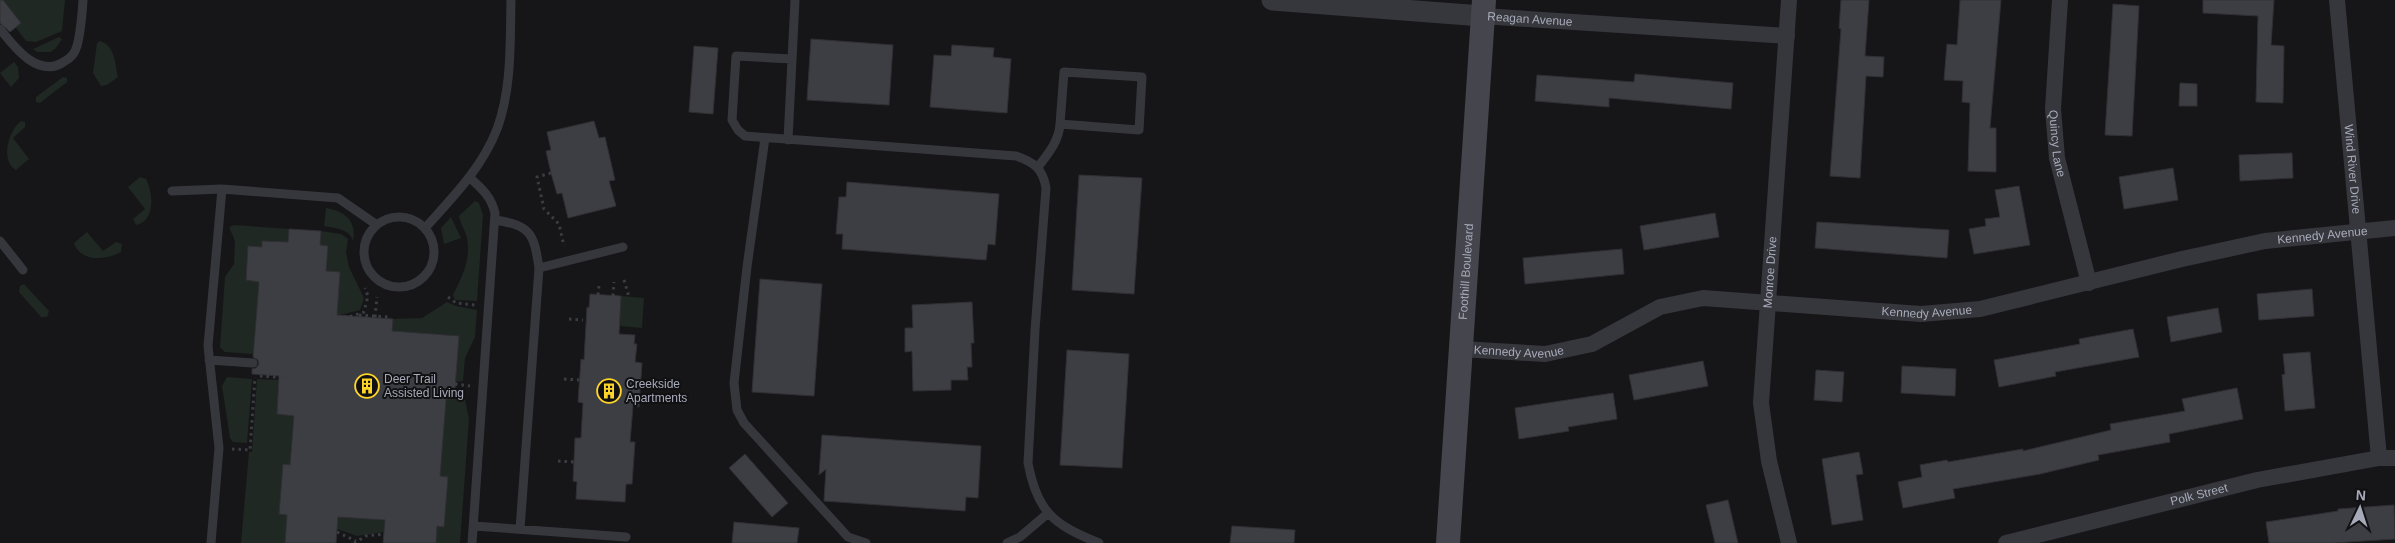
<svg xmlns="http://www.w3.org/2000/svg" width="2395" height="543" font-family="Helvetica,sans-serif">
<rect width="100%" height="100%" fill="#161618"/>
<!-- green -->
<path fill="#1f2822" d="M0 0H65L62 31 36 42 26 41 0 7Z
M59 37 62 39 55 49 50 52H37L33 49Z
M100 41C115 45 115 64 118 77L107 85 101 86 93 73 97 43Z
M14 62 18 67 19 78 11 87 0 73Z
M63 77 67 78V82L40 103 36 102V97Z
M21 121 25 122V127L13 138 29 159 16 170C0 161 8 131 21 121Z
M140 177 146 179C153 192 156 221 136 225L133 219 145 209 128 187Z
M475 201 479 203 483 215 477 301 455 300 453 295C462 276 471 261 467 238 465 230 460 223 459 216Z
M326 208C345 211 357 221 353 241 350 229 335 228 324 226Z
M451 217 461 238 444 244 441 228Z
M234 225 289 229 288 242 262 241V247H248L246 280 259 281 253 354 225 352 220 347 225 277 234 264 235 241 229 227Z
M321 231 341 234 348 239 346 252 349 267 364 298 360 310 336 316 326 271 328 246 320 245Z
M87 232 103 251 116 242 122 244 121 252C106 260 81 263 74 243Z
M24 284 49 311 47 317H41L19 292 20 286Z
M621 296 644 298 642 328 619 326Z
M447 302 456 306 477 310 475 337 465 358 463 381 455 382 459 336 392 331 393 319 422 318Z
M227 377 252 379 247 443 233 442 230 438 222 386Z
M257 379 279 380 277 414 294 416 290 465H283L279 514 287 515 285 543H241L249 452H252Z
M447 387 463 390 469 419 460 543H436L437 526 444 527 448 477 440 476Z
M338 517 385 520 384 532 357 536 337 529Z"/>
<!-- building -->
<path fill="#3d3e43" stroke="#302f34" d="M0 0H3L21 23 10 32 0 23Z
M1841 0H1869L1865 56 1884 57 1883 77 1866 76 1860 178 1830 176 1841 29 1839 28Z
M1960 0H2001L1990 128H1996V172L1968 171 1970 103 1962 102 1963 81 1944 80 1947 44 1957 45Z
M2203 0H2274L2271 45 2284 46 2283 103 2256 102 2258 16 2203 13Z
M2113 4 2139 6 2132 136 2105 135Z
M811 39 893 45 889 105 807 100Z
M952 45 994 48 993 57 1011 59 1007 113 930 107 934 55 951 56Z
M694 46 718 48 713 114 689 112Z
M1635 74 1733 83 1731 109 1609 98V107L1535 101 1537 75 1634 82Z
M2180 83 2197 84V106H2179Z
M594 121 599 138 605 137 615 180 609 181 616 206 568 218 562 193 557 194 551 173 546 151 551 150 547 132Z
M2292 153 2293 178 2240 181 2239 155Z
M2173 168 2178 200 2124 209 2119 177Z
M1079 175 1142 178 1134 294 1072 290Z
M847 182 999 194 995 245 988 244 986 260 842 249 843 234H836L839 197H846Z
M2019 186 2030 245 1974 254 1969 229 1986 226 1985 219 2000 217 1995 190Z
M1715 213 1719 237 1644 250 1640 226Z
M1817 222 1949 230 1947 258 1815 248Z
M289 229 321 231 320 245 328 246 326 271 340 272 337 315 393 319 392 331 459 336 455 388 447 387 440 476 448 477 444 527 437 526 436 543H383L385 520 338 517 336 543H285L287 515 279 514 283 464 290 465 294 416 277 414 279 376 252 374V369L256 368 259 364 258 360 253 357 259 282 246 280 248 246 262 247V241L288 242Z
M1622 249 1624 274 1525 284 1523 258Z
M760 279 822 284 814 396 752 392Z
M2312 289 2314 316 2259 320 2257 294Z
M590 294 621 296 619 334 635 335 634 344H637L635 362 642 363 639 407 633 406 630 442H635L632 484H626L625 502 576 499 577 482 573 481 575 438H581L583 403 578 402 581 359 584 360 587 307 589 308Z
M972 302 974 343H971L972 367H967L968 380H951V390L913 391 912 351 905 352V328H913L912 305Z
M2218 308 2222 332 2171 342 2167 317Z
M2133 329 2139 357 2055 372 2056 376 1999 387 1994 360 2080 344 2079 339Z
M1067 350 1129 354 1122 468 1060 465Z
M2310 352 2315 408 2285 411 2282 375 2285 374 2283 354Z
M1703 361 1708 386 1634 400 1629 375Z
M1902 366 1956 369 1955 396 1901 393Z
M1816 370 1844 372 1842 402 1814 400Z
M2237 388 2243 419 2169 434 2170 442 2098 455 2099 460 2040 474 1953 489 1955 498 1903 508 1898 482 1922 477 1920 465 1947 460 1948 462 2023 449V451L2111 430 2110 424 2185 411 2182 399Z
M1613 393 1617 419 1568 427 1569 431 1519 439 1515 408Z
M822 435 981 446 978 498 966 497 965 511 824 501 826 469 819 475Z
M1859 452 1863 474 1856 475 1863 520 1832 525 1822 459Z
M745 454 788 503 772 517 729 468Z
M1728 500 1738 543H1715L1706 505Z
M2394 505 2395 539 2333 543H2269L2266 522 2338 511V509Z
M734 522 799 528 797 543H732Z
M1232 526 1295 530 1294 543H1230Z"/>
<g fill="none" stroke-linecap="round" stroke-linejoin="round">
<!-- path -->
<path stroke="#3c3d44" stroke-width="3" stroke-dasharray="2.5 4" stroke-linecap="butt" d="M551 173 537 177 544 209 559 224 564 246
M624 280 629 297
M598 295 599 286
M613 296 614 282
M448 297 456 303 475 305
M359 315 388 317
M324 317H349L364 312 368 296 365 288
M375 317 377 297
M569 319 583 320
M260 376 289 378
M564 379 579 380
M455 384 470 386
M232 449 250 450 255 377
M558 461 574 462
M337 532 356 541
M354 543 366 536 384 534"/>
<!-- service -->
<path stroke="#36373d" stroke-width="9" d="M0 29C14 47 39 80 65 61 71 58 75 53 77 46 81 31 82 15 83 0
M792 59 736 56 732 120 738 130 745 136 1016 156C1034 162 1043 169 1046 188L1035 330 1028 463C1037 512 1054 525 1099 543
M765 138 747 267 734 383 737 410 744 423 848 537 866 543
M788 140 795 0
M1038 167C1048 154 1059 141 1060 124L1064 72 1142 77 1139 130 1060 124
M469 177C481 188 491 196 495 213L472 543
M172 191 222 189 338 198 377 225
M364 252a35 35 0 1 1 70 0a35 35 0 1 1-70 0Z
M495 220C531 225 534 234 539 268L520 529
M425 228C452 198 482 168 497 129 512 88 510 43 511 0
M0 241 23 270
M539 268 623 247
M209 360 253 363
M474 526 626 537
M211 543 219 448 208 346 222 189
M1007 543 1020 537 1047 514"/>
<!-- minor -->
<g stroke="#36373d" stroke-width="16">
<path id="s1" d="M2060 0 2053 109 2057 158 2089 283"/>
<path id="s2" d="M2337 0 2379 458"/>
<path id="s3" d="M1482 16 1787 36"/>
<path id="s4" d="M1461 349 1545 354 1592 344 1660 307 1703 298 1921 314 1980 309 2182 259 2265 241 2395 228"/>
<path id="s5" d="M1789 543 1769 461 1761 403 1789 0"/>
<path id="s6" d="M2006 543 2257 480 2379 458H2395"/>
</g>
<!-- tertiary -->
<path stroke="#36373d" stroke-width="21" d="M1272 0 1482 16"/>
<!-- secondary -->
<path stroke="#44454d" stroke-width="24" id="s7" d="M1448 543 1484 0"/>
</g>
<!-- icons -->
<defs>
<g id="building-ring" transform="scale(1.25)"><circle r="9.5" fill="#111113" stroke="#fdd428" stroke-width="1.5"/><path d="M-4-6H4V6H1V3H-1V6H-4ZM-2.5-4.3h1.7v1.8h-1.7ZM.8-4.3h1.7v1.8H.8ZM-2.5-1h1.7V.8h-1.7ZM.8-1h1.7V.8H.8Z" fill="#fdd428"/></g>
</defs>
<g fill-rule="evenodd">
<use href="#building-ring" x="367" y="386"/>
<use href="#building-ring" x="609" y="391"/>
</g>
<g text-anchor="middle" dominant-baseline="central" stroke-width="4" stroke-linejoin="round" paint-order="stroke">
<!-- street labels -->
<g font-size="12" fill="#a7aab9" stroke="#111113">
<text stroke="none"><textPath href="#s3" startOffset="48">Reagan Avenue</textPath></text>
<text stroke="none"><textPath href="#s1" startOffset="144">Quincy Lane</textPath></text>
<text stroke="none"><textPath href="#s2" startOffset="170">Wind River Drive</textPath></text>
<text stroke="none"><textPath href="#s4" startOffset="882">Kennedy Avenue</textPath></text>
<text stroke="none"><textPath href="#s7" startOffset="272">Foothill Boulevard</textPath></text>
<text stroke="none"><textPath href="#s5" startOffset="274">Monroe Drive</textPath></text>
<text stroke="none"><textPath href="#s4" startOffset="478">Kennedy Avenue</textPath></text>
<text stroke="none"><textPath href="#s4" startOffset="58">Kennedy Avenue</textPath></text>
<text stroke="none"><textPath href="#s6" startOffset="199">Polk Street</textPath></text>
</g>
<!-- poi labels -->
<g font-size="12" fill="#a7aab9" stroke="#111113" text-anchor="start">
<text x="384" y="379">Deer Trail<tspan x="384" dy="14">Assisted Living</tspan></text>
<text x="626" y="384">Creekside<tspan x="626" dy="14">Apartments</tspan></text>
</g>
</g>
<!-- north arrow -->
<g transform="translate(2360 508) rotate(4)" stroke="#111113" stroke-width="4" paint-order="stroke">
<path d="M0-4L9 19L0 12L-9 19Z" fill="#a7aab9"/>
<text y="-8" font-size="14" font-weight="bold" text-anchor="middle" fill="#a7aab9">N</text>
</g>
</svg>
